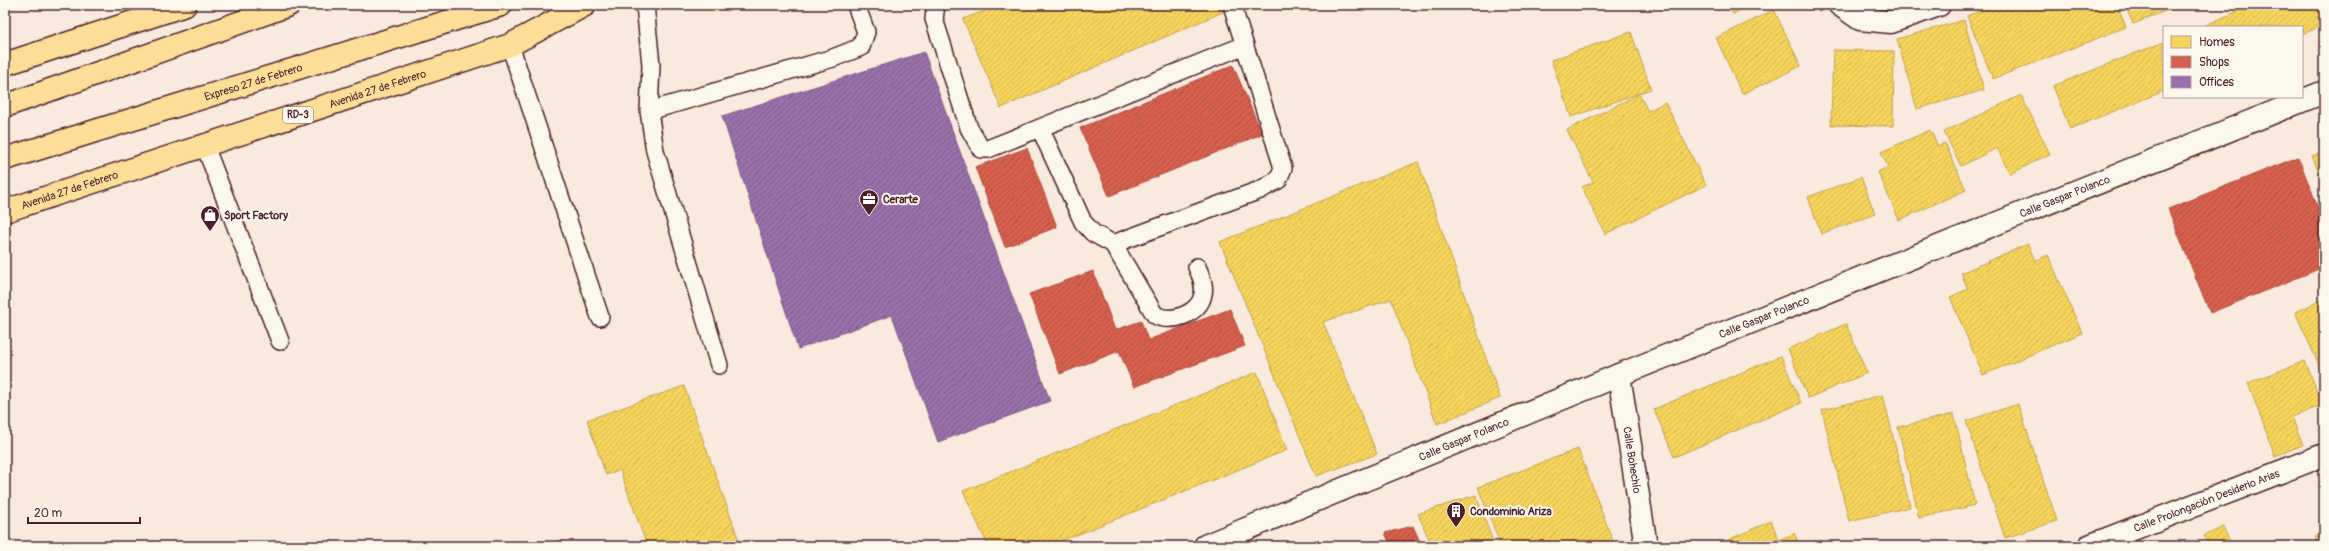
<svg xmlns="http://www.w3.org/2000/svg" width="2329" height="551" font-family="Pangolin,sans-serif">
<defs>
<pattern id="homes-hatch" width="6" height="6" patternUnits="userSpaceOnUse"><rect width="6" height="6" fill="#f6d55c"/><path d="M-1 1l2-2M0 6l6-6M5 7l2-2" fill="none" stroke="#d4b650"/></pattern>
<pattern id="shops-hatch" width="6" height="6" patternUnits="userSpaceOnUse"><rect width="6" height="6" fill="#d6604d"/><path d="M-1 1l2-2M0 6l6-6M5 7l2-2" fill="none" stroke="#b04f40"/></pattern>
<pattern id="offices-hatch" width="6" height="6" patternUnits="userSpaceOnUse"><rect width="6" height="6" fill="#9970ab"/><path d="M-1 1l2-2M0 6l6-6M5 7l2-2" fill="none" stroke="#7f5b8b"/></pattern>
</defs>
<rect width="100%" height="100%" fill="#f8eadc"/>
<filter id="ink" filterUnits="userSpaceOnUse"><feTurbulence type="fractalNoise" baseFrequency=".025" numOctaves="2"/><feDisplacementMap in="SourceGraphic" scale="8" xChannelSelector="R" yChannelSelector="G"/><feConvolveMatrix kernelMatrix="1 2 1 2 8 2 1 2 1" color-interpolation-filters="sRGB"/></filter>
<g filter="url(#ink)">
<!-- homes -->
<path fill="url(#homes-hatch)" stroke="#c29e4d" d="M1000 5H1223L1225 11 1001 108 963 19Z
M1699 5H1711L1702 10Z
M1728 5H1749L1733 14Z
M1994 5H2117L2126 27 1993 79 1967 16Z
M2125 5H2180L2133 24Z
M2252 5H2324V25L2302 34V27H2201Z
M1774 10 1801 66 1742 94 1716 38Z
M1964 20 1984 90 1917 109 1897 39Z
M1631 32 1651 89 1571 117 1551 60Z
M2164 42V91L2070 129 2053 86Z
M1833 50 1894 51 1893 126 1831 125Z
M1639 94 1648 111 1665 102 1706 185 1605 234 1582 187 1593 182 1567 130Z
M2021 95 2050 154 2010 174 1997 148 1961 166 1944 132Z
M1930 130 1938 146 1945 143 1966 190 1899 220 1878 172 1888 167 1881 152Z
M2324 151V183L2312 156Z
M1418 162 1500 398 1437 424 1391 299 1323 322 1377 454 1316 476 1220 242Z
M1861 177 1875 214 1821 234 1808 197Z
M2028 244 2035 261 2048 255 2082 333 1983 375 1950 297 1968 289 1961 273Z
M2324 299V376L2295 312Z
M1846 324 1867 373 1808 398 1788 349Z
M1781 356 1801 403 1674 457 1654 409Z
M2305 361 2323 405 2292 417 2303 445 2275 456 2248 383Z
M1257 372 1287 450 1049 546H988L963 491Z
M684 386 741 546H647L620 470 606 475 587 420Z
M1883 395 1910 507 1849 521 1822 410Z
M2018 404 2057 521 2005 538 1966 421Z
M1954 414 1975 505 1919 518 1898 427Z
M1578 449 1614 544 1608 546H1501L1478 487Z
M1476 495 1493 542 1481 546H1432L1418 514Z
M1771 521 1779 540 1794 533 1800 546H1714Z
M2223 527 2232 546H2209L2204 536Z
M2324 533V546H2320L2315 537Z
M560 540 562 546H542Z"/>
<!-- shops -->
<path fill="url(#shops-hatch)" stroke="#ac4c43" d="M1233 65 1262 134 1109 196 1080 128Z
M1027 148 1057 227 1005 247 975 167Z
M2298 157 2324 222V267L2210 313 2168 209Z
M1093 271 1115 330 1141 321 1148 340 1230 309 1245 346 1134 387 1119 351 1060 374 1029 294Z
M1413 526 1422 546H1391L1385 533Z"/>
<!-- offices -->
<path fill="url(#offices-hatch)" stroke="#815885" d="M924 52 1050 401 938 442 892 315 798 349 722 116Z"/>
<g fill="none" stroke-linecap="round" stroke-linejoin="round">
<!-- service casing -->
<g stroke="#4a1f2b" stroke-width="20">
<path id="service" d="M645 5 651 65 649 111
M936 5 934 19 969 128 981 149H988L1245 45
M510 45 600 317
M1040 128 1083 222 1093 233 1113 244 1260 190 1278 180 1283 168 1232 5
M205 146 280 341
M1113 244 1155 315C1171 324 1200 314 1203 294 1205 285 1201 276 1197 267
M719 365 655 151 649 111 833 58 861 47 866 32 856 5"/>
</g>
<!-- minor casing -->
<g stroke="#4a1f2b" stroke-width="25">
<g id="minor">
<path d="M1840 5 1860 19 1891 22 1939 5"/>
<path id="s1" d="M1619 375 1646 546"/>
<path id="s2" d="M1205 546 1619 375 2324 92"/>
<path id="s3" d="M2089 546 2324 455"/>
</g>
</g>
<!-- primary casing -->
<g stroke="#4a1f2b" stroke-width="25">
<g id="primary">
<path d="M5 64 185 5"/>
<path id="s4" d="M5 211 510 45 585 5"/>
</g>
</g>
<!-- motorway casing -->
<g stroke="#4a1f2b" stroke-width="25">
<g id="motorway">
<path d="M5 106 289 5"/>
<path id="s5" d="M5 159 501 5"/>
</g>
</g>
<!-- service -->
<use href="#service" stroke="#fbf7ec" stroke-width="17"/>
<!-- minor -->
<use href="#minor" stroke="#fbf7ec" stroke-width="22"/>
<!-- primary -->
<use href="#primary" stroke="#fcde96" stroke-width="22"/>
<!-- motorway -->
<use href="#motorway" stroke="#fcde96" stroke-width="22"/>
</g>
</g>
<!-- icons -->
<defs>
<g id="office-pin" transform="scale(1)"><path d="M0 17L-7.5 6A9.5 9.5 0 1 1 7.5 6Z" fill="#4a1f2b" stroke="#fbf7ec"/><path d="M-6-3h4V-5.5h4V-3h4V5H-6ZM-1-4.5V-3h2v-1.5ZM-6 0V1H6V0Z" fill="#fff"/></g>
<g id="shop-pin" transform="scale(1)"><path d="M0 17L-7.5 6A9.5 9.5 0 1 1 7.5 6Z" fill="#4a1f2b" stroke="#fbf7ec"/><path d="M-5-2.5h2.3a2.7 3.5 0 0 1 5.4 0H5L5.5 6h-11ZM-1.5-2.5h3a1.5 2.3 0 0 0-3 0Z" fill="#fff"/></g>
<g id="building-pin" transform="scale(1)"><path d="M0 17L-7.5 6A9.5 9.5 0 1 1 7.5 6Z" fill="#4a1f2b" stroke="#fbf7ec"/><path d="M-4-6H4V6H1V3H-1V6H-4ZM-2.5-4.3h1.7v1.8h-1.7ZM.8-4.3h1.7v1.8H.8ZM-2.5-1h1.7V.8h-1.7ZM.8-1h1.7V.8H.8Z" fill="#fff"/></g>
</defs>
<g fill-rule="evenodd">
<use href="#office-pin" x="869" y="199"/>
<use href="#shop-pin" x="210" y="215"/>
<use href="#building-pin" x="1456" y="511"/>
</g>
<g text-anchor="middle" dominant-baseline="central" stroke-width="4" stroke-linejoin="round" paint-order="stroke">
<!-- shield labels -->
<rect fill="#fbf7ec" stroke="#7f6065" stroke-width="1" x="283" y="107" width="30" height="16" rx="3"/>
<g font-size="10" font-weight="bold" fill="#4a1f2b">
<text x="298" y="115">RD-3</text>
</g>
<!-- street labels -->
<g font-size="11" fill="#4a1f2b" stroke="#fbf7ec">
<text stroke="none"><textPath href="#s5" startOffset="260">Expreso 27 de Febrero</textPath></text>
<text stroke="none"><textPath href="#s4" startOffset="392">Avenida 27 de Febrero</textPath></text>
<text stroke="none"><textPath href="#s4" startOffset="68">Avenida 27 de Febrero</textPath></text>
<text stroke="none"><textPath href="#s2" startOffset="928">Calle Gaspar Polanco</textPath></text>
<text stroke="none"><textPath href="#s2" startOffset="604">Calle Gaspar Polanco</textPath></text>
<text stroke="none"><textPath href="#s2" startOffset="280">Calle Gaspar Polanco</textPath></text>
<text stroke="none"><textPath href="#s1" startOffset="86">Calle Bohechío</textPath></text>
<text stroke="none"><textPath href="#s3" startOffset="126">Calle Prolongación Desiderio Arias</textPath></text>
</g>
<!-- poi labels -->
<g font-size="11" font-weight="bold" fill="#4a1f2b" stroke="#fbf7ec" text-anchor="start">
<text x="883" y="199">Cerarte</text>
<text x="224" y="215">Sport Factory</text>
<text x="1470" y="511">Condominio Ariza</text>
</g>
</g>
<!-- margin -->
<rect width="2329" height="551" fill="none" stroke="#fbf7ec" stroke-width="20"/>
<rect x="10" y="10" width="2309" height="531" fill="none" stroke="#4a1f2b" stroke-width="1.5" filter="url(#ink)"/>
<!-- legend -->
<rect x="2163" y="26" width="140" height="72" fill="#fbf7ec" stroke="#b4a19f"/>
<rect x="2171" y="36" width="20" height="12" fill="#f6d55c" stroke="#b4a19f"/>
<text x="2199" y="46" font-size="12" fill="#4a1f2b">Homes</text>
<rect x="2171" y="56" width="20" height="12" fill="#d6604d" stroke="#b4a19f"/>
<text x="2199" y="66" font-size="12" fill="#4a1f2b">Shops</text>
<rect x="2171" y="76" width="20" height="12" fill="#9970ab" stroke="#b4a19f"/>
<text x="2199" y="86" font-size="12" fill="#4a1f2b">Offices</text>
<!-- scale -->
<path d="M28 517v6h112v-6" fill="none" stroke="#4a1f2b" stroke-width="2"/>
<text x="34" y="517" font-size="12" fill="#4a1f2b" stroke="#fbf7ec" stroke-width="3" paint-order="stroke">20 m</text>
</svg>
